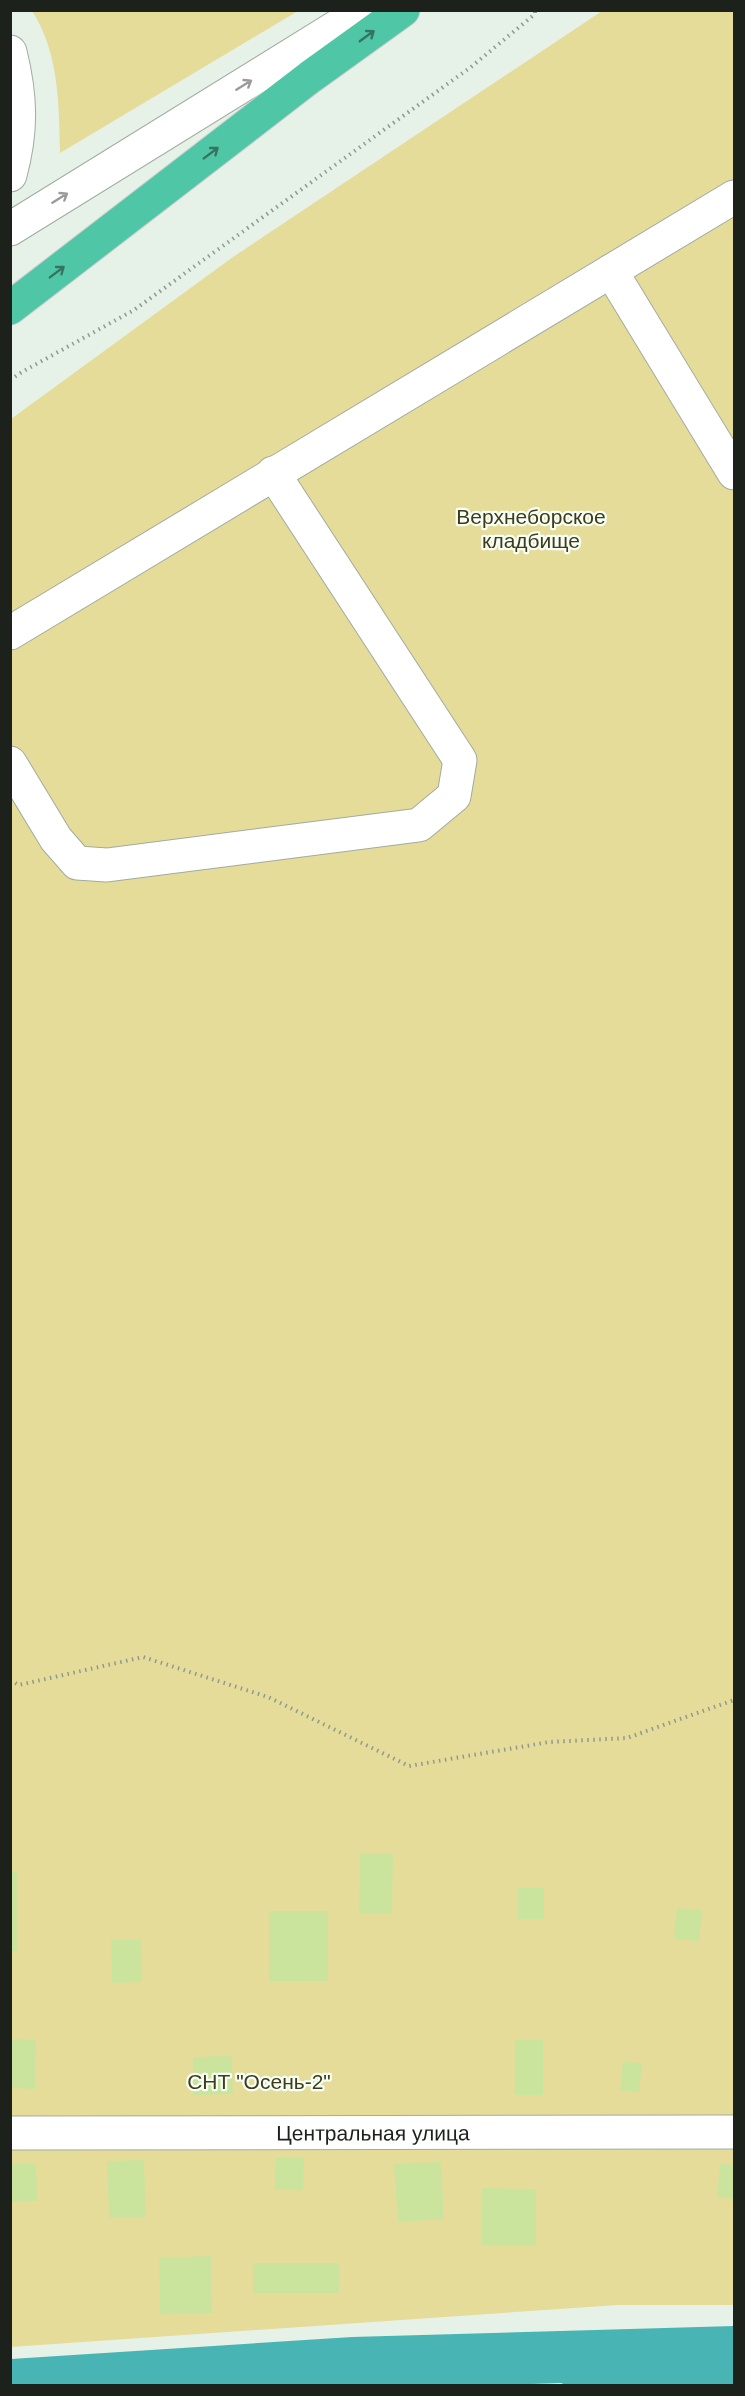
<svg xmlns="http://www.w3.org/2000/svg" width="745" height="2396" font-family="Arial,sans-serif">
<rect width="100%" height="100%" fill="#e6f2e7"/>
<!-- green -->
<path fill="#e6dc99" d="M32 11H298L60 153C59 105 59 52 32 11Z
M602 11H734V2305H618L11 2347V419L233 257Z"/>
<!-- water -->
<path fill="#49b4b4" d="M734 2326V2385L564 2386 562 2383 463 2386 11 2385V2359L352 2337Z"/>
<!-- building -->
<path fill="#cae49d" d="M360 1854H393L392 1914 359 1913Z
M10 1872H17V1951H10Z
M518 1888H544V1919H518Z
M677 1908 702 1910 699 1941 674 1939Z
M269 1911H328V1981H269Z
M111 1940H141L142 1982 112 1983Z
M12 2039 36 2040 35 2089 10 2088Z
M515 2040H543V2095H515Z
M232 2056 233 2094 194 2095 193 2057Z
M623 2062 642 2063 639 2092 620 2090Z
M276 2158H304L303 2190H275Z
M144 2160 146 2217 109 2218 107 2161Z
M441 2162 444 2219 398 2222 394 2164Z
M10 2164H36L37 2201 10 2202Z
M720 2164 734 2165V2199L717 2197Z
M482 2188 536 2189V2246L482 2245Z
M211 2256 212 2313 160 2314 159 2258Z
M253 2263H339V2293H253Z"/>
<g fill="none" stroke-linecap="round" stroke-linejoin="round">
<!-- minor casing -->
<g stroke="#a0aca1" stroke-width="35">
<g id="minor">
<path d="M10 52C21 97 22 130 10 175"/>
<path d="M10 229 364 10"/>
<path d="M611 271 734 473"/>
<path d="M10 633 734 197"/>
<path d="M10 763 56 839 77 863 107 865 419 825 454 796 460 760 273 473"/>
<path id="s1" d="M10 2133 734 2132"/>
</g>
</g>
<!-- highway casing -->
<g stroke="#cdcecd" stroke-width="35">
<path id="highway" d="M10 308 310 77 403 10"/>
</g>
<!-- path -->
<path stroke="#909991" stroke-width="4" stroke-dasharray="1.5 4.5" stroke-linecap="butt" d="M10 380 22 372 134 310 471 67 535 14V10
M10 1680 19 1685 143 1657 268 1697 409 1766 549 1742 627 1738 734 1700"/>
<!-- minor -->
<use href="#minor" stroke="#fff" stroke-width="33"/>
<!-- highway -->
<use href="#highway" stroke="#4fc7a6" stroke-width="33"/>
</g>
<!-- one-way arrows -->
<defs><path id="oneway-shaft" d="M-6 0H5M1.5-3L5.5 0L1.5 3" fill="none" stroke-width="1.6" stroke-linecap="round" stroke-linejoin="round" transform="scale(1.5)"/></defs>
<g stroke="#367461">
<use href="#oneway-shaft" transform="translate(367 36) rotate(-36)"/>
<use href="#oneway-shaft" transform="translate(211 153) rotate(-37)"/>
<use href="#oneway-shaft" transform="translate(57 272) rotate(-37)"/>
</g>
<g stroke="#999b99">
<use href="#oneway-shaft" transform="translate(244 85) rotate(-32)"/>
<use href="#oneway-shaft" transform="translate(60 198) rotate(-32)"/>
</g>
<g text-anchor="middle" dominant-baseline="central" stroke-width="4.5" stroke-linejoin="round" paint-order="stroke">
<!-- park labels -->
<g font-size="21" fill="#403b19" stroke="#f5fff6">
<text x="531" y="516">Верхнеборское<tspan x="531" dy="24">кладбище</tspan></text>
<text x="259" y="2081">СНТ "Осень-2"</text>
</g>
<!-- street labels -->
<g font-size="21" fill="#1c211c" stroke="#f5fff6">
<text stroke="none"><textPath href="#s1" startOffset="363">Центральная улица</textPath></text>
</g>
</g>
<!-- border -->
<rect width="745" height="2396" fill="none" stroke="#1c211c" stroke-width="24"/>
</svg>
